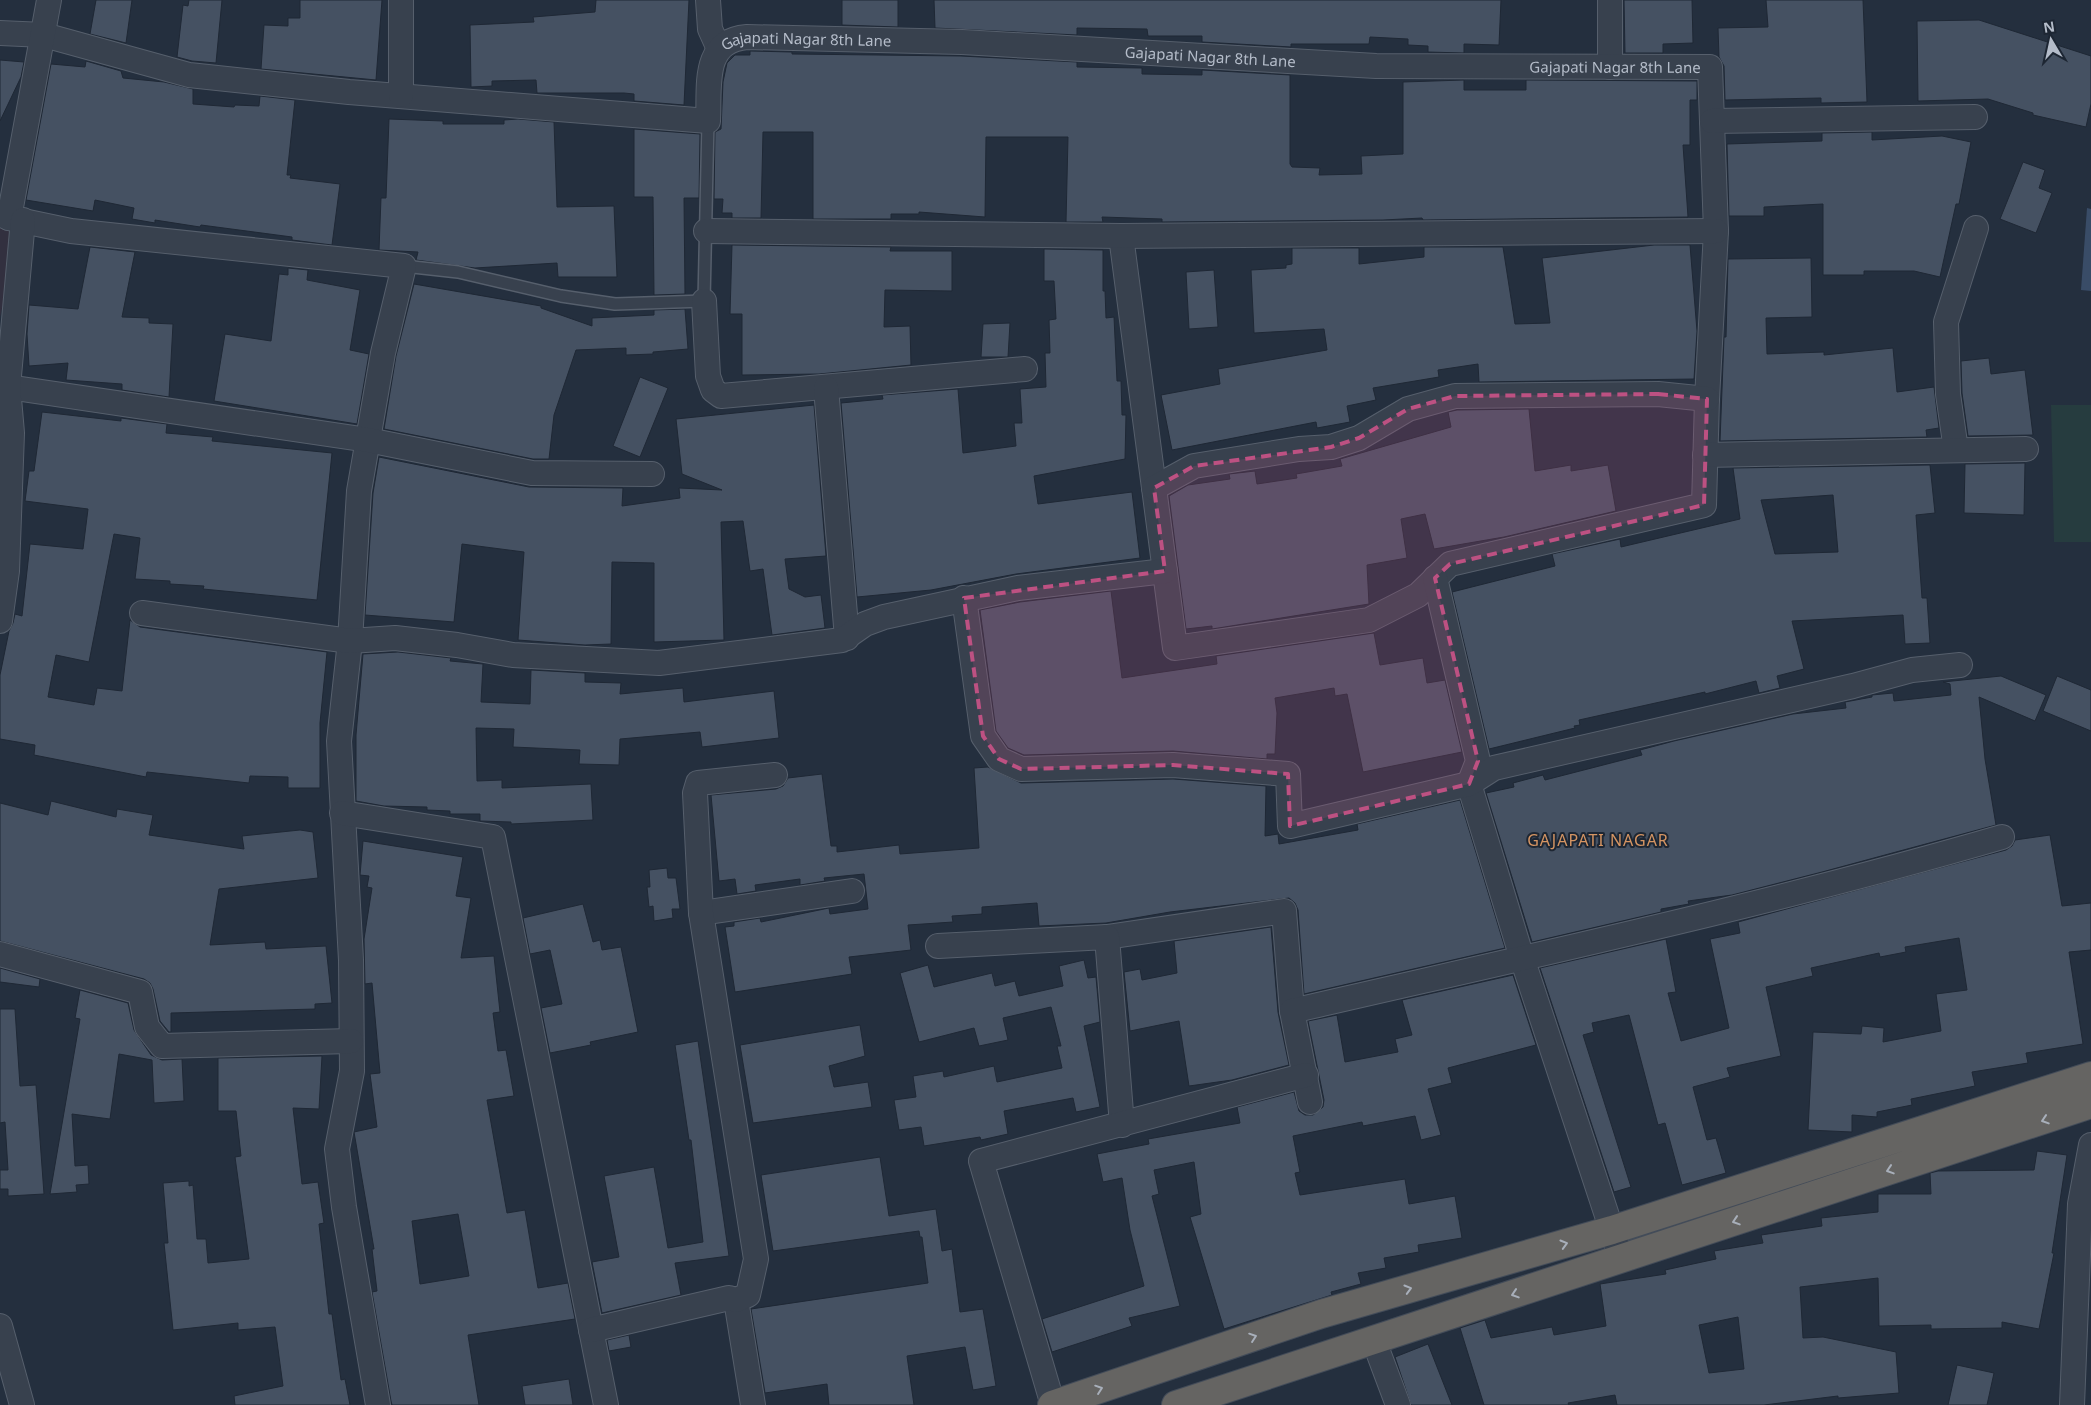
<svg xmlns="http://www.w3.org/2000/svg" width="2091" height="1405" font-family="'Noto Sans',sans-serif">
<rect width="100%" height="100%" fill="#242f3e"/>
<!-- medical -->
<path fill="#32303f" d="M0 220 21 230 0 317Z"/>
<!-- green -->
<path fill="#263c3f" d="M2051 405H2091V542H2054Z"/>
<!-- water -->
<path fill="#394c67" d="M2087 208 2091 209V291L2081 290Z"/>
<!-- building -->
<path fill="#455162" stroke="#1f2835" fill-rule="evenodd" d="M96 0H132L126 43 90 34Z
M189 0H222L216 63 192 61 177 57 183 5 188 6Z
M300 0H382L376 80 261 69 264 25 288 26V18H300Z
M596 0H689L684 105 634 101V94L624 93H537L536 80 492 81V86L471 87 470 25 534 22 533 17 595 12Z
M842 0H898V27L842 25Z
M934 0H1501L1499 45 1464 44V53L1428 52V46L1408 45V39L1370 37 1369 44H1291V47L1202 42V36H1148L1147 29 1077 28V35L935 28Z
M1624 0H1692L1693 43 1663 44V53H1625Z
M1766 0H1863L1867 102 1821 103V98L1725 100 1724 66 1719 57 1718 28 1768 27Z
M1979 20 2091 56V104L2086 127 2033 115V113L1988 99 1918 101 1917 21Z
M750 51 792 52V54L961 56 1077 62V67L1142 68V74L1202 75V70L1290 75V164L1292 167 1320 168 1319 175 1362 174 1361 156 1403 154V82L1464 80V90H1526V80L1697 81V100H1690V145H1683L1688 217 1423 220 1422 218 1383 220 1162 222V219L1102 217 1103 222H1066L1068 137H986L985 217 919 212V214H891V219H813V132H763L761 218H732V213H722L723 199H714L715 132 721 129 723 82 727 63 735 55H750Z
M0 60 24 62 21 77 0 121Z
M86 61 121 71 123 78 164 82 193 89V104L234 107 235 105 259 106 260 96 295 100 287 175H291L290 178 340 184 332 245 292 240V237L201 225 200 227 155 220V223L132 219 134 208 95 200 93 211 26 200 51 64 85 67Z
M389 119 443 121V124H504V120L518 119 554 122 557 207 614 206 617 277H558L557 263 475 268 416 260 418 252 379 250 381 198H386Z
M634 129 700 134 699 198H684L685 294 654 295 653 197H634Z
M1872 132V140L1942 136 1971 142 1959 204H1956L1940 277 1914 271H1864V275H1823V204L1764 207V216H1729L1727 144 1822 141V133Z
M2023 162 2045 170 2039 188 2052 193 2036 233 2000 219Z
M732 245 891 247 890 251H952V291L885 290 884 327 910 326 911 365 819 374 742 375V314H730Z
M1654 245H1690L1697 331 1694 379 1479 382 1478 364 1438 370 1439 377 1373 388 1376 400 1347 406 1350 422 1317 428 1316 422 1172 450 1161 395 1220 384 1218 369 1327 350 1324 329 1254 333 1251 270 1286 268V265L1292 264V248H1359V264L1424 257V247H1503L1515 324 1550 323 1542 258Z
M90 247 135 252 122 317 149 318V323L173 324 169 397 122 390V384L66 380 68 363 29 366 27 334 29 305 78 309Z
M1044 249 1103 250V291H1105L1106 318 1114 317 1117 381H1121L1122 415H1126L1125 459 1034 476 1038 504 1132 492 1140 558 1016 574 931 590 857 597 841 403 883 399 882 395 958 389 963 453 1016 446 1014 423H1022L1020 389 1046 387 1045 353H1050L1049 320 1056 319 1054 281H1044Z
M1811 258 1812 317 1766 318 1767 354 1824 352V355L1893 348 1897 392 1934 387 1939 428 1926 430 1927 437 1720 441 1724 337H1726L1728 259Z
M288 268 308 270 307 280 360 290 350 350 369 354 357 424 214 401 225 334 271 341 279 274 288 275Z
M1214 270 1218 327 1189 329 1186 272Z
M414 284 541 306V308L592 326V318L654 315V310L685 309 688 349 653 352V354L626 355V348L576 350 554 415 549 459H533L384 429 396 356Z
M1010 323 1008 357H981L983 324Z
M1989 358 1991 374 2025 370 2033 435 1968 436 1962 393 1961 361Z
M640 377 668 388 640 457 613 446Z
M814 405 826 556 785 559 789 589 805 597 821 595 825 628 772 635 763 569 750 571 743 521 721 522 724 640 654 642V563L612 562 611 644 585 645 518 640 524 552 462 544 454 622 365 615 373 493 379 457 529 487 623 488 622 506 680 498 679 488 722 490 682 474 676 419Z
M1529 409 1535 471 1571 465V471L1608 465 1616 511 1504 537 1434 549 1425 514 1401 519 1407 558 1367 565 1369 604 1212 629V626L1186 629 1169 496 1188 485 1230 479 1229 474 1255 471 1257 484 1297 478 1296 474 1342 466 1340 459 1451 427 1448 412 1457 410Z
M42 412 121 421V418L167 424 166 433 213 437 212 441 332 453 317 600 203 589 204 586 170 584V581L135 579 140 538 114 534 89 662 56 655 48 697 94 705 97 688 122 691 130 620 140 627 327 652 320 723V788H288V777L250 776 249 783 147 772 146 777 34 755 35 745 0 739V675L9 631 13 623 15 614 22 616 30 544 83 549 88 509 25 501 29 471H34Z
M2025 463 2024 515 1964 513 1965 464Z
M1930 465 1935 513 1916 515 1922 598H1927L1930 643 1905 644 1903 615 1792 621 1804 669 1777 676 1780 688 1759 693 1756 681 1705 694V692L1579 720 1580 725 1574 726 1575 728 1489 749 1452 592 1555 566 1552 554 1620 539 1621 547 1740 519 1733 468ZM1833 495 1838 552 1775 554 1761 500Z
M1111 591 1122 678 1217 664 1216 656 1374 633 1380 665 1423 658 1427 683 1445 680 1462 752 1363 772 1347 694 1335 696 1334 688 1275 698 1277 713 1275 754H1267V759L1173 751 1024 755 1008 748 996 731 980 610 1020 602Z
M398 652 451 658 450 661 483 664 481 702 530 704 531 670 585 673V682L621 683 620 694 683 688 684 702 774 691 779 738 702 747 700 732 620 739 619 765 579 764 580 750 513 747 514 729 476 728 477 781 502 780V788L591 784 593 820 511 824V822L480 821V814H450V811L427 810V807L384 806 356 801V735L363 654Z
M2001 676 2046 695 2035 721 1979 697 1985 759 1996 825 1822 872 1732 895 1688 901 1689 904 1661 909V912L1532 942 1486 793 1514 787 1513 783 1543 775 1545 780 1642 755 1640 750 1674 741 1793 714 1846 708 1845 702 1872 697V695L1893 693 1894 701 1951 695 1950 684 1943 682Z
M2057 676 2091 690V731L2043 711Z
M988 767 1021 783 1173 779 1266 786 1265 836 1278 834 1279 844 1358 830 1357 824 1460 800 1505 948 1304 994 1298 910 1295 903 1289 898 1170 912 1106 923 1039 926 1037 903 982 907V914L952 916 953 922 908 925 911 950 849 957 852 974 735 992 725 927 734 926V922L760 918 761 922 829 908 830 914 868 909 864 874 824 878 825 881 800 885V879L755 885 756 891 737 894 735 879 719 881 711 795 776 789 783 786 788 778 822 774 831 846H837V852L899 845 900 854 979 848 974 768Z
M51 801 116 817 117 809 153 815 149 835 244 849 242 836 300 830 313 832 318 878 219 889 210 945 265 942 266 949 326 946 332 1003 315 1004V1009L171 1013V1032H169L160 1021 153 989 150 983 144 979 0 941V803L48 815Z
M2050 835 2062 906 2091 903V950L2069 952 2083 1044 2026 1053 2028 1063 1972 1072 1975 1086 1911 1099 1912 1105 1877 1112V1117L1852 1115V1132L1808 1130 1813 1032 1861 1034 1862 1026 1884 1028 1883 1042 1941 1031 1936 994 1967 990 1959 938 1905 947 1906 952 1880 957 1879 953 1811 968 1813 976 1766 987 1781 1056 1727 1068 1730 1077 1693 1087 1707 1140 1716 1138 1726 1173 1682 1185 1665 1123 1658 1125 1629 1015 1592 1023 1594 1032 1583 1035 1631 1187 1614 1192 1540 968 1666 939 1676 992 1668 993 1681 1041 1729 1028 1710 939 1740 933 1738 922 2006 850 2012 846 2015 840Z
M363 841 463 857 456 896 471 898 461 958 494 956 500 1012 493 1013 498 1051 506 1050 514 1096 487 1100 507 1213 525 1210 538 1288 568 1283 575 1319 468 1335 479 1405H392L391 1401 372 1292 377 1291 372 1249H374L354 1132 377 1127 370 1074 380 1073 372 983 365 984 364 939 372 888 367 887 369 876 360 875ZM458 1214 469 1276 420 1284 412 1221Z
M667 868 668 878H676L680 909H672L673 918 654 921 653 906 649 907 647 887H650L649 870Z
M583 904 593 942 600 940 602 950 621 947 638 1032 590 1042 591 1045 550 1053 541 1008 562 1004 550 950 530 954 523 918Z
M1271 927 1278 1012 1289 1065 1232 1080 1189 1086 1179 1021 1130 1031 1124 972 1140 969 1142 980 1177 973 1174 941Z
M1084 960 1088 978 1096 977 1100 1022 1084 1026 1100 1107 1076 1112 1073 1098 1004 1111 1008 1134 981 1140 980 1137 924 1146 921 1127 899 1130 894 1100 916 1097 913 1076 943 1071 944 1077 994 1066 997 1082 1062 1068 1057 1046H1061L1051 1007 1003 1018 1008 1040 979 1046 974 1028 919 1042 900 973 928 965 934 987 992 973 995 986 1015 981 1019 996 1063 986 1059 966Z
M0 968 40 979 39 987 0 982Z
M1513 975 1536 1045 1448 1068 1452 1083 1428 1089 1441 1135 1421 1140 1415 1116 1363 1126 1362 1122 1293 1136 1300 1172 1295 1173 1300 1195 1405 1179 1409 1204 1455 1196 1462 1238 1418 1245 1419 1252 1384 1258 1386 1268 1358 1273 1361 1284 1331 1292 1332 1295 1224 1329 1190 1217 1201 1214 1194 1162 1154 1170 1159 1194 1152 1196 1180 1306 1129 1318 1132 1326 1052 1352 1042 1319 1144 1286 1130 1230 1122 1178 1103 1182 1097 1154 1149 1144 1148 1139 1240 1123 1237 1107 1294 1092 1299 1111 1305 1115H1313L1323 1107 1324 1100 1308 1021 1337 1015 1345 1062 1398 1052 1395 1039 1412 1035 1402 1000Z
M80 990 128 1003 134 1030 151 1055 162 1060 182 1059 184 1101 154 1103 152 1060 119 1054 110 1119 72 1114 75 1166 88 1165 89 1184 76 1185 77 1192 50 1194 80 1019 75 1018Z
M0 1009H15L20 1086 36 1085 44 1194 8 1196V1189H0V1170H8L5 1122 0 1123Z
M860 1025 865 1056 829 1066 834 1087 868 1082 872 1107 753 1123 740 1045Z
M698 1041 729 1256 675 1263 681 1295 602 1313 592 1262 619 1257 604 1176 654 1167 668 1248 703 1242 691 1140H689L675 1045Z
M322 1056 319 1109 293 1108 302 1184 318 1182 324 1223 319 1224 329 1314H332L341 1380 345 1379 350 1405H235L234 1396 283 1386 275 1327 238 1330V1323L173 1330 164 1243H168L163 1183 189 1181V1186L193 1185 197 1239H206L208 1263 249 1259 235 1157 241 1156 236 1111H218V1058Z
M2037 1151 2067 1155 2052 1253H2054L2039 1329 2002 1322V1328L1931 1329V1325L1879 1326 1878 1278 1800 1287 1803 1338 1823 1337 1896 1352 1899 1393 1838 1398V1396L1764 1405H1617L1615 1395 1568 1403 1569 1405H1484L1460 1328 1485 1320 1491 1338 1552 1327 1554 1335 1606 1326 1600 1284 1666 1274 1665 1270 1716 1259 1714 1251 1763 1243 1761 1235 1822 1226 1821 1218 1878 1212V1194H1931L1930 1173 1938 1171 2034 1170ZM1738 1317 1744 1369 1709 1373 1699 1325Z
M880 1157 889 1216 936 1209 942 1251 952 1249 960 1312 983 1309 996 1386 973 1390 965 1347 907 1356 914 1405H829L827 1384 765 1393 751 1309 928 1283 922 1237H920L919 1231 773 1251 761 1175Z
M629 1335 631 1347 609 1351 607 1340Z
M1428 1344 1452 1405H1411L1395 1357Z
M1957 1365 1994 1373 1987 1405H1948Z
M569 1379 573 1405H525L522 1386Z"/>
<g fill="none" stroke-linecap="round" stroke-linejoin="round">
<!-- service casing -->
<g stroke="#565f6c" stroke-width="14">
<path id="service" d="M404 266 458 272 561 296 615 304 704 301 708 121"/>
</g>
<!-- minor casing -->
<g stroke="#565f6c" stroke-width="26">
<g id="minor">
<path d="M708 0 710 29 719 49"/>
<path d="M1610 0V67"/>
<path id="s1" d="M0 33 44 35 189 75 349 92 708 121C710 87 701 41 747 37L962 42 1376 66 1710 67 1716 231 1707 399 1704 505 1450 564 1418 595 1369 620 1175 648 1121 236"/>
<path d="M401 95V0"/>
<path d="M1712 121 1975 117"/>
<path d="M0 214 9 218 71 231 404 266 383 353 359 491 350 641 339 741 351 960 352 1071 337 1149 344 1207 378 1405"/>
<path d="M9 218 49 0"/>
<path d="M706 231 1121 236 1716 231"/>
<path d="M704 301 708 376 713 390 721 396 1025 369"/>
<path d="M8 387 368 440 532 473 652 474"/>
<path d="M826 388 847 638"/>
<path d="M1956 450 1948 394 1946 322 1976 228"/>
<path d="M1705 455 2026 449"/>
<path d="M1154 488 1194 466 1299 449 1331 447 1359 438 1408 409 1455 396 1658 394 1707 399"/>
<path d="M1435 578 1478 761 1469 784 1522 958 1621 1258"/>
<path d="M964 598 983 736 999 759 1021 769 1173 765 1288 774 1290 826 1469 784 1494 768 1853 686 1912 670 1960 665"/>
<path d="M142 613 350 641 395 638 457 645 513 655 659 663 842 640 865 624 884 617 1018 588 1165 571"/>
<path d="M0 621 7 571 12 433 8 387 23 220"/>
<path d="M342 813 493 837 606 1405"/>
<path d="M701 913 852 891"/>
<path d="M1107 937 1284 911 1292 1011"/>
<path d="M938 946 1107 937 1122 1125"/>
<path d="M0 954 140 992 147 1027 162 1046 351 1041"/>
<path d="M1310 1102 1292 1011C1530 956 1768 905 2002 837"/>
<path d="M736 1300 753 1405"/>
<path d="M0 1326 22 1405"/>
<path d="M591 1330 729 1298 736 1300 748 1295 756 1259 701 913 695 793 698 783 775 775"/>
<path d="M1374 1341 1398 1405"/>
<path d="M1053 1405 981 1161 1306 1075"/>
<path d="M2072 1405 2080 1204 2091 1145"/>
</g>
</g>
<!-- trunk casing -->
<g stroke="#434c59" stroke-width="30">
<path id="trunk" d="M1052 1405 1321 1314 1612 1230 2091 1076
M1176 1405 2091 1104"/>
</g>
<!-- service -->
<use href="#service" stroke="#38414e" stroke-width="11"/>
<!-- minor -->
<use href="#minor" stroke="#38414e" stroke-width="24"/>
<!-- trunk -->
<use href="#trunk" stroke="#656462" stroke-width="28"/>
</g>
<!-- one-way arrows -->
<defs><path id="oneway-chevron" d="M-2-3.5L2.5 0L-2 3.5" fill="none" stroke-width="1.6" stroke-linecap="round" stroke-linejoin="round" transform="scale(1.25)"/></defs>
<g stroke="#a8afba">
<use href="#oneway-chevron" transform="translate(2045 1120) rotate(162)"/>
<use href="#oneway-chevron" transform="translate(1890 1170) rotate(162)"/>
<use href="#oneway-chevron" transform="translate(1736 1221) rotate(162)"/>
<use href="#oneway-chevron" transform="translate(1564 1244) rotate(-16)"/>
<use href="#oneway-chevron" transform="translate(1408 1289) rotate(-16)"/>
<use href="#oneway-chevron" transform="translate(1515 1294) rotate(162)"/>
<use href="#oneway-chevron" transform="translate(1253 1337) rotate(-19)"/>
<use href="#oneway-chevron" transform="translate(1099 1389) rotate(-19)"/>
</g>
<!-- marked area -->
<path fill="#bd5182" fill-opacity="0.2" stroke="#bd5182" stroke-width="4" stroke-dasharray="10 6" stroke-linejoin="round" d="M1658 394 1707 399 1704 505 1450 564 1435 578 1478 761 1469 784 1290 826 1288 774 1173 765 1021 769 999 759 983 736 964 598 1165 571 1154 488 1194 466 1331 447 1359 438 1408 409 1455 396Z"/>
<g text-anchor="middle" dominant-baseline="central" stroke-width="4" stroke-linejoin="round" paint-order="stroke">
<!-- street labels -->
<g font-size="15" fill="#b4bcc9" stroke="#1d2633">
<text stroke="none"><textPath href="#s1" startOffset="879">Gajapati Nagar 8th Lane</textPath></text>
<text stroke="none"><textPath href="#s1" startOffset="1284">Gajapati Nagar 8th Lane</textPath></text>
<text stroke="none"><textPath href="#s1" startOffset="1689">Gajapati Nagar 8th Lane</textPath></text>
</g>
<!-- neighbourhood labels -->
<g font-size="16" letter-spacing="1" fill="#d59563" stroke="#1d2633">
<text x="1598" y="840">GAJAPATI NAGAR</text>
</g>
</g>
<!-- north arrow -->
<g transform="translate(2051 40) rotate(351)" stroke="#1d2633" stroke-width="4" paint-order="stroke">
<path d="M0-4L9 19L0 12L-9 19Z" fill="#b4bcc9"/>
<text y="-8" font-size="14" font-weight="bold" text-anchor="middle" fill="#b4bcc9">N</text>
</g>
</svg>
